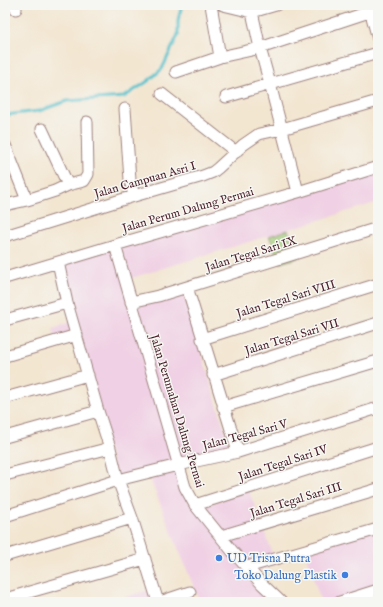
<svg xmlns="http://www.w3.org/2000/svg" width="383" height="607" font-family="'IM FELL English',serif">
<rect width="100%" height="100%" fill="#f6f6f2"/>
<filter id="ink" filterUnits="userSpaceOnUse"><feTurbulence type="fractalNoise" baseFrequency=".025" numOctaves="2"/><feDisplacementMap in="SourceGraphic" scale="8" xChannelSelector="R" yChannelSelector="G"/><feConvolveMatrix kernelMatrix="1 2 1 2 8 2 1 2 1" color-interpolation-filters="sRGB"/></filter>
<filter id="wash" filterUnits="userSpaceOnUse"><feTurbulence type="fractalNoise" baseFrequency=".012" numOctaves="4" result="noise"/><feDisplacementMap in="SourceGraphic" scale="16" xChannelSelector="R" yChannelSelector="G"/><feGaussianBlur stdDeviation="0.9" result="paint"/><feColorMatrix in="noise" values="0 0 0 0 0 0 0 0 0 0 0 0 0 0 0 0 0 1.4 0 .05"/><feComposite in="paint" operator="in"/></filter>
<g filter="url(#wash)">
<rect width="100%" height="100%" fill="#f3e6d1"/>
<!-- built -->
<path fill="#f0d0e4" d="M378 165V202L128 279 129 308 183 292 232 454 173 467 196 510 248 489 260 518 276 564 245 574 274 602H200L149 476 119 485 75 337 57 343 53 328 71 322 55 261Z
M378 527V588L334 602H321L304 550Z
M152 589 156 602H110Z"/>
<!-- green -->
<path fill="#a1cc79" stroke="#767652" d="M288 230 298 258 280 263 269 236Z"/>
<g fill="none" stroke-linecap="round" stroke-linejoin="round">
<!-- stream -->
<path stroke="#52bfca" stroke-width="3" d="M5 115 39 111 67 101 124 97 148 81 162 69 178 35V20L182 5"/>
</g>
</g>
<g filter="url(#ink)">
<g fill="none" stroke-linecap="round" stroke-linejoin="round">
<!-- street casing -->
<g stroke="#9e827e" stroke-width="13">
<path id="street" d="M14 5 16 9
M211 5 220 57
M223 5 252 12 276 5
M369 6 378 39
M252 12 260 48 270 84 298 192
M176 72 220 57 260 48 378 9
M162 94 236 152
M226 97 378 53
M125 109 130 180 134 196
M42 129 68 185
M5 145 27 200
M5 205 27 200 55 191 68 185 84 181 87 176 88 174 87 122
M5 236 134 196 203 176 213 172 218 168 243 145 259 134 282 129 378 101
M115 245 185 487 195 505 233 552 262 584 281 602
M58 262 67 303 98 411 110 448 118 480 132 518 158 602
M5 278 115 245 298 192 378 167
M187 287 238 452
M131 302 158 296 378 228
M5 320 67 303
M202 339 378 284
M5 356 77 335
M213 375 378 323
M5 398 88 375
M223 407 378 361
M5 437 98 411
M5 475 110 448
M195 505 378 447
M5 516 118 480 178 465 238 452 378 408
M221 536 378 489
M5 556 132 518
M247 567 378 529
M5 599 145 559
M160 602 190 592
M340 602 378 590"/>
</g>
<!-- street -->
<use href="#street" stroke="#fff" stroke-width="11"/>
</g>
</g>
<!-- markers -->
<g fill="#3f7fe0" stroke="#f6f6f2" stroke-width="1.5">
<circle cx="219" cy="558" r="4"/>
<circle cx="345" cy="575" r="4"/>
</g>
<g text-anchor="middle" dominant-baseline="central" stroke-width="3" stroke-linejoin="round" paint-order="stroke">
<!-- street labels -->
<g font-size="12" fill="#4a1f2b" stroke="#f6f6f2">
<text transform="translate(145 180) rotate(-16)">Jalan Campuan Asri I</text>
<text transform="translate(188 210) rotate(-16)">Jalan Perum Dalung Permai</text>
<text transform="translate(251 254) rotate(-17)">Jalan Tegal Sari IX</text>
<text transform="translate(286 299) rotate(-17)">Jalan Tegal Sari VIII</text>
<text transform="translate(292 337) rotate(-17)">Jalan Tegal Sari VII</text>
<text transform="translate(177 411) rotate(73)">Jalan Perumahan Dalung Permai</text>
<text transform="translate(245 435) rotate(-15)">Jalan Tegal Sari V</text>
<text transform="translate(283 463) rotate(-18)">Jalan Tegal Sari IV</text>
<text transform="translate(296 500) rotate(-17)">Jalan Tegal Sari III</text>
</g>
<!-- shop labels -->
<g font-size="12" fill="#366cbe" stroke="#f6f6f2" text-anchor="start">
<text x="227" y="558">UD Trisna Putra</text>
<text x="337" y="575" text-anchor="end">Toko Dalung Plastik</text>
</g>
</g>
<!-- margin -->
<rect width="383" height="607" fill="none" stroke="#f6f6f2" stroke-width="20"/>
</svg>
